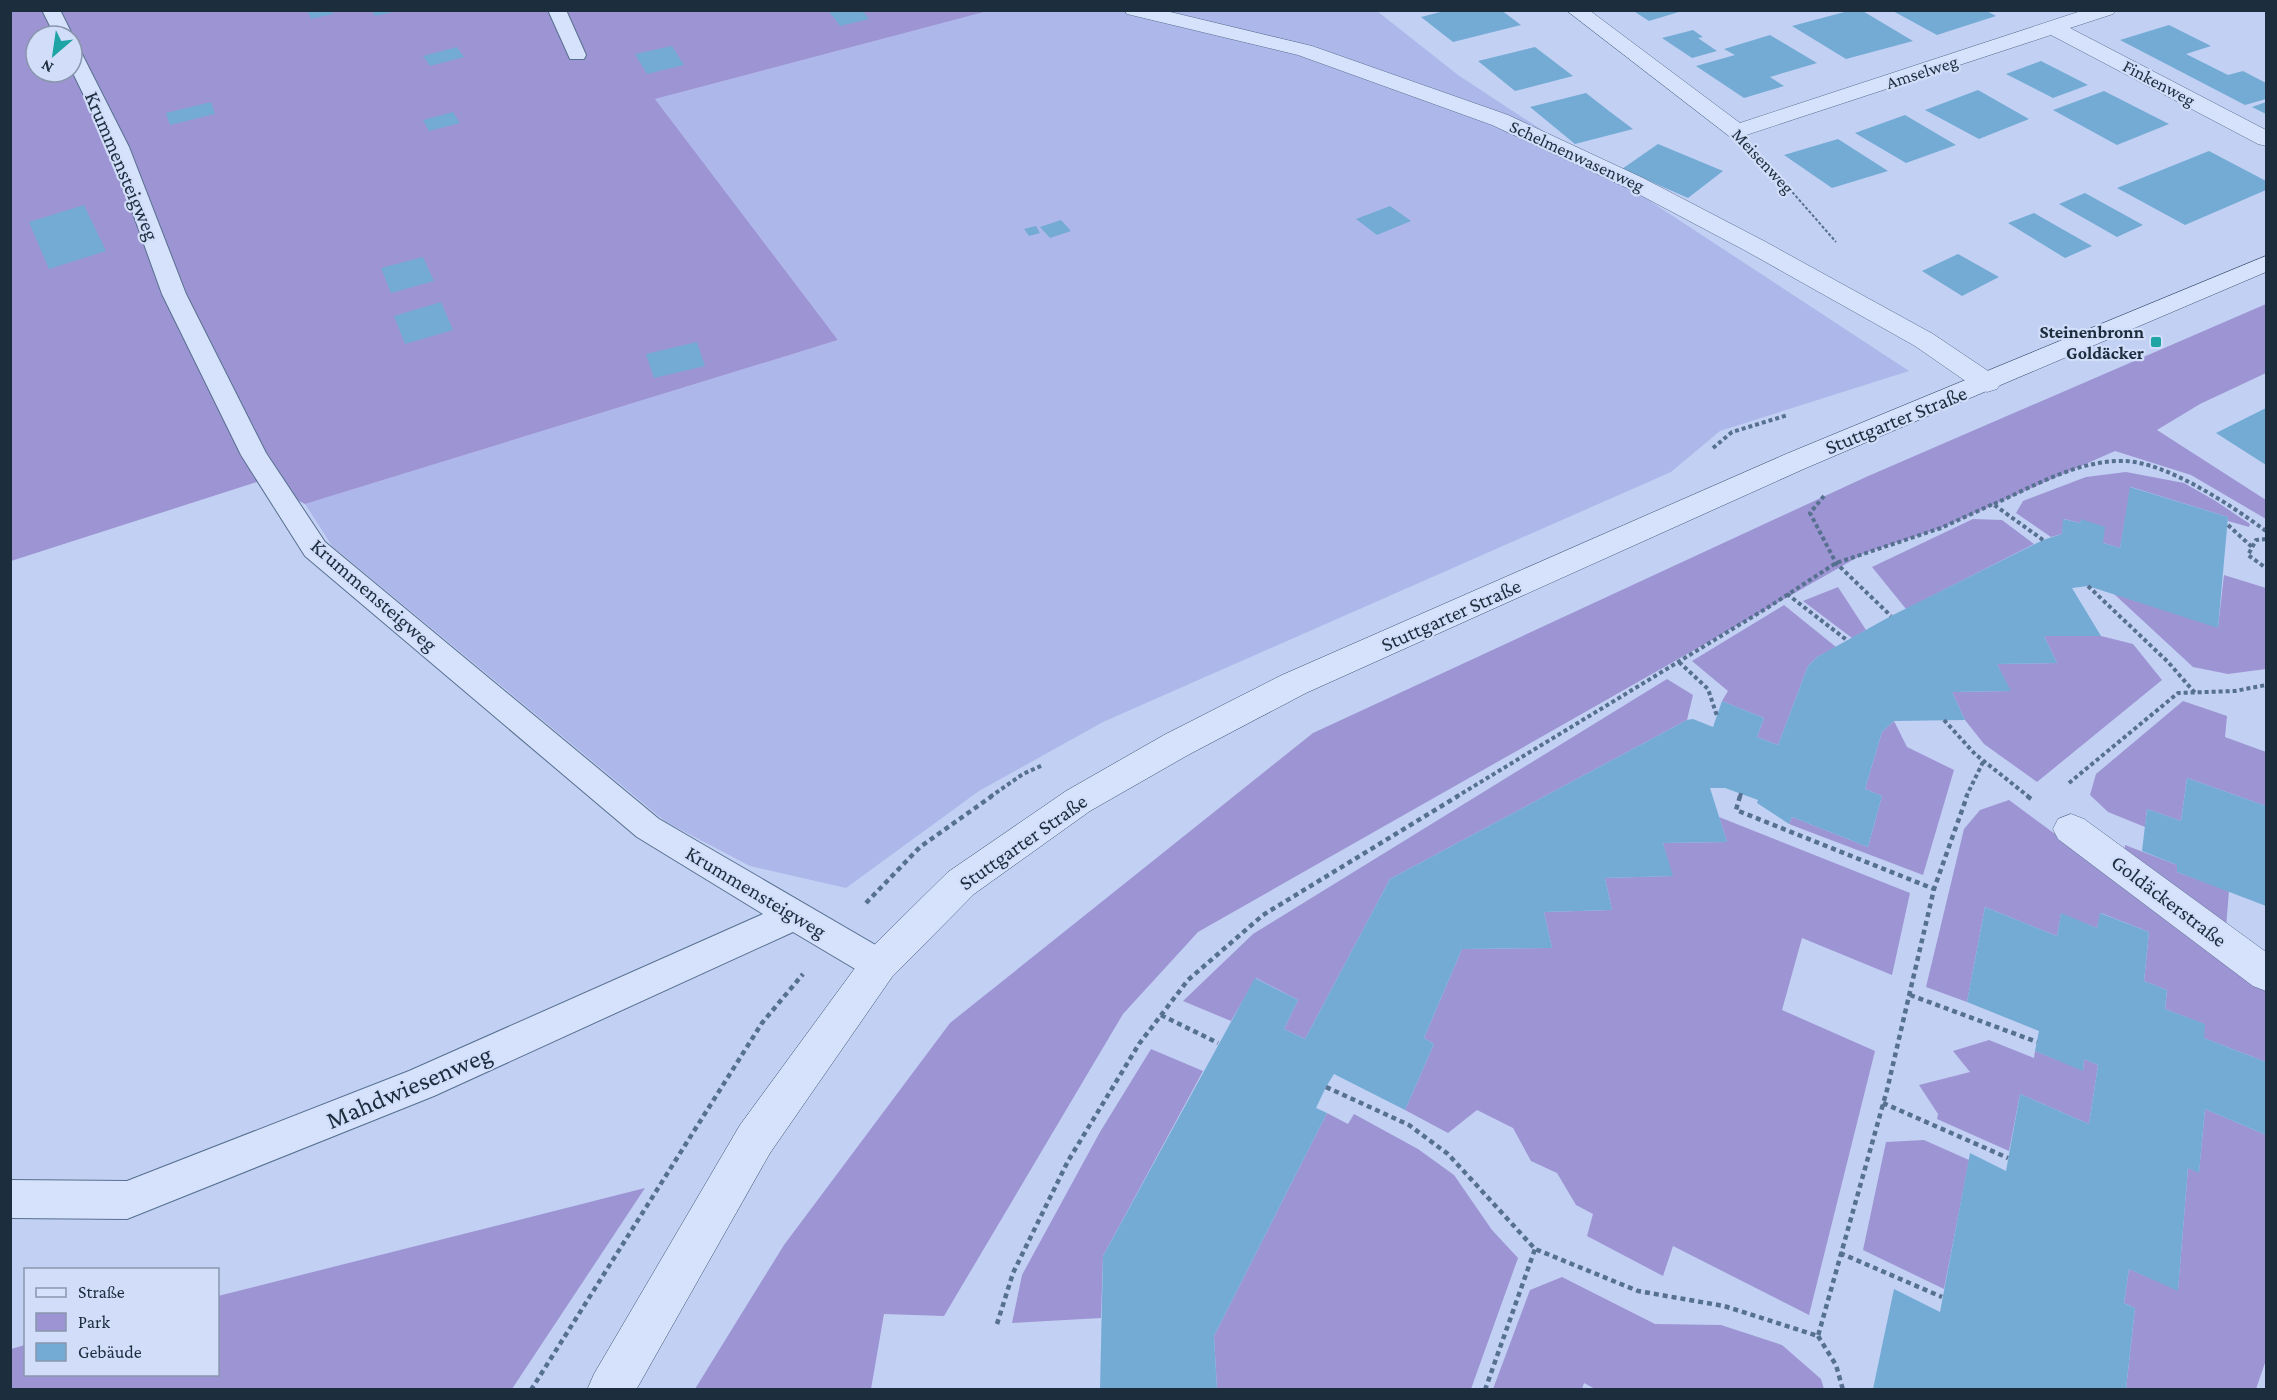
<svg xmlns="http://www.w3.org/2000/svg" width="2277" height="1400" font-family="'Crimson Pro',serif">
<rect width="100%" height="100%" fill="#c2d0f3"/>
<!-- farmland -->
<path fill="#aeb7ea" d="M988 11H1377L1458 75 1909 371 1720 431 1671 472 1103 722 979 791 846 888 750 866 666 822 332 546 305 504 838 340 655 99Z"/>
<!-- green -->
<path fill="#9d94d3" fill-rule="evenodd" d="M10 11H988L655 99 838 340 305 504 260 481 11 561ZM36 36H72V72H36Z
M2266 304V373L2200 404 2157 430 2266 500V519L2191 475 2115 451 1941 528 1865 553 1198 932 1123 1014 944 1316 884 1314 871 1389H695L784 1245 950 1023 1313 733 1866 477Z
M2126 472 2184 483 2214 500 2250 524 2249 527 2228 521V517L2131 487 2120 548 2103 543 2081 520 2080 523 2064 519 2062 534 2051 537 2016 513 2023 501 2086 477Z
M1973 519 2002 520 2034 544 1906 609 1872 567Z
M2224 575 2266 588V669L2228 674 2193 667 2113 593 2218 627Z
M1838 587 1866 630 1852 638 1803 601Z
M1784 605 1836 647 1817 657 1808 666 1778 745 1757 737 1764 718 1722 701 1728 691 1692 661Z
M2044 636H2101L2133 644 2162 680 2037 782 1984 744 1965 720 1952 692 2010 691 1997 664 2057 663Z
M1667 679 1693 695 1687 720 1390 879 1305 1039 1284 1029 1298 1000 1256 978 1231 1021 1183 1001 1253 934Z
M2183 701 2227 716 2225 737 2266 752V806L2187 778 2181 821 2147 809 2145 827 2108 812 2090 795 2096 774Z
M1894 721 1907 747 1954 770 1923 875 1789 824 1792 817 1868 847 1882 796 1865 789 1882 732Z
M2009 800 2266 990V1062L2204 1038V1024L2165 1009 2167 990 2144 981 2149 932 2101 913 2097 928 2061 914 2057 936 1985 907 1967 1002 1926 987 1964 829 1980 810Z
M1719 817 1910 893 1892 975 1802 938 1782 1010 1875 1051 1809 1315 1673 1246 1663 1276 1587 1236 1593 1214 1576 1205 1557 1173 1531 1161 1513 1128 1477 1110 1448 1133 1405 1110 1434 1044 1424 1038 1462 949 1552 948 1544 912 1612 910 1605 878 1672 876 1663 843 1727 842Z
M2125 845 2177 865V872L2229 891 2226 928 2123 860Z
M1989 1040 2034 1058 2035 1051 2083 1070 2084 1059 2098 1065 2089 1124 2020 1094 2009 1151 1937 1119 1938 1114 1919 1085 1970 1072 1953 1051Z
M1151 1049 1203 1071 1103 1256 1101 1318 1012 1323 1022 1275 1100 1132Z
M2205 1109 2266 1135V1360L2256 1389H2126L2135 1308 2124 1303 2129 1269 2178 1290 2188 1168 2199 1172Z
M1327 1113 1348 1124 1354 1114 1418 1149 1454 1175 1492 1230 1518 1258 1471 1389H1217L1214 1336Z
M1924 1140 1969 1160 1944 1289 1863 1250 1886 1142Z
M645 1188 512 1389H11V1349L25 1345 26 1374H218V1296Z
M1562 1277 1655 1324 1721 1325 1782 1345 1821 1379 1824 1389 1597 1390 1584 1383 1582 1389H1493L1530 1290Z"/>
<!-- building -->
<path fill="#73abd5" d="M307 10H331L333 14 311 19Z
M372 10H398V11L375 16Z
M828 10H862L869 19 840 26Z
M1448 10H1501L1521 25 1453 42 1421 17Z
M1632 10H1682V11L1649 21Z
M1852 10H1861L1913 41 1846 59 1792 26Z
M1891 10H1985L1996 16 1937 35Z
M2169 25 2211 46 2186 54 2228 75 2243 71 2266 83V99L2245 105 2120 40Z
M1693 30 1703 37 1698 38 1717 51 1692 58 1662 38Z
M1770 35 1817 63 1770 77 1784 86 1744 98 1696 66 1735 55 1724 49Z
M672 46 684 65 647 74 635 54Z
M457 47 464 57 430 66 423 56Z
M1535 47 1573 76 1515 91 1478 61Z
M2041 61 2088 85 2053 98 2006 74Z
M1978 90 2029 119 1979 139 1925 110Z
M2104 91 2169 124 2117 145 2053 110Z
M1586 93 1609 111 1633 129 1575 144 1530 107Z
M211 102 215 114 170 125 166 113Z
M2266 102V114L2252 107Z
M453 112 460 123 429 131 423 120Z
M1905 115 1956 145 1906 163 1855 133Z
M1838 139 1888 171 1832 188 1784 155Z
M1658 144 1723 171 1688 198 1622 169Z
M2209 151 2266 181V190L2185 225 2117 188Z
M2085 193 2143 225 2117 237 2059 204Z
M84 205 106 251 49 269 29 222Z
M1390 206 1411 221 1377 235 1356 219Z
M2034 213 2092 246 2065 258 2008 223Z
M1061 220 1071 231 1050 238 1040 227Z
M1036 226 1040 233 1029 236 1024 229Z
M1958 254 1999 277 1962 296 1922 271Z
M423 257 434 281 391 293 381 268Z
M441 302 453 330 405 344 394 316Z
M697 342 705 366 654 378 646 354Z
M2266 408V465L2216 433Z
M2130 487 2228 517 2218 628 2088 586 2072 588 2101 636H2044L2057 663 1997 664 2011 691 1952 692 1965 720 1894 721 1882 732 1865 789 1882 796 1868 847 1792 817 1789 824 1757 803 1758 800 1725 788H1710L1727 842 1663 843 1673 876 1605 878 1612 910 1544 912 1552 948 1462 949 1424 1038 1434 1044 1405 1110 1334 1074 1326 1087 1316 1108 1327 1113 1214 1336 1217 1389H1100L1103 1256 1255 978 1298 1000 1284 1029 1305 1039 1390 879 1687 720 1693 719 1713 727 1722 701 1764 718 1757 737 1778 745 1808 666 1817 657 1891 616 2043 540 2062 534 2063 519 2080 523 2081 519 2105 527 2103 543 2120 548Z
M2187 778 2266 806V906L2177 872V865L2142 851 2147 809 2181 821Z
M1985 907 2057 936 2061 913 2097 928 2100 913 2149 932 2144 981 2167 990 2165 1009 2205 1024 2204 1038 2266 1062V1135L2205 1109 2199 1173 2188 1168 2178 1291 2129 1269 2124 1303 2135 1308 2126 1389H1873L1894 1289 1940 1312 1970 1153 2006 1171 2020 1094 2089 1124 2098 1065 2084 1059 2083 1071 2035 1051 2039 1031 1967 1002Z"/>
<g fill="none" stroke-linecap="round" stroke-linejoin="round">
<!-- service casing -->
<g stroke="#56708f" stroke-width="2">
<path id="service" d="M42 10H60L73 36 72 38V36H55Z
M548 10H566L586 55 584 59H570Z
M72 46 79 48 81 52 129 147 186 294 266 453 325 542 659 819 891 954 896 965 891 976 879 980 867 976 793 932 434 1096 127 1219 10 1218V1180L127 1181 409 1071 763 914 637 837 305 556 241 455 162 294 109 147 72 71Z"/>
</g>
<!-- minor casing -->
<g stroke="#56708f" stroke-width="1">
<path id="minor" d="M1124 10H1162L1312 46 1508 115 1643 178 1764 241 1933 334 1997 377 2001 383 1997 389 1987 392 1977 389 1915 346 1746 251 1627 188 1492 125 1298 55 1127 14Z
M1566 10H1589L1740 123 2084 10H2116L2113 14 2070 28 2266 130V146L2258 144 2051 35 1737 138 1729 136Z
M2071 814 2084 819 2266 952V991L2253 986 2058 839 2053 829 2058 819Z"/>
</g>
<!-- secondary casing -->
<g stroke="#3a5471" stroke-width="1">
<path id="secondary" d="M2266 256V272L1806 468 1306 693 1188 755 1090 811 974 894 892 977 770 1153 636 1390H587L594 1374 740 1125 866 953 948 872 1066 791 1164 735 1282 675 1786 454Z"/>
</g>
<!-- path-far2 -->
<path stroke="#56708f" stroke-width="2" stroke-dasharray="3 2" stroke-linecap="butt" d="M1766 162 1836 242"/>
<!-- path-far1 -->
<path stroke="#56708f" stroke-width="4" stroke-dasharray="4 3" stroke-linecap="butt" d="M1713 448 1732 432 1788 415
M1824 496 1810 513 1836 563 1891 616
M1994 504C2034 486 2078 460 2124 461 2167 462 2232 506 2266 531
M2228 525 2252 547
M2266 539 2256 540 2248 555 2266 568
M2088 586 2168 662 2195 693
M1787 594 1848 641
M1679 662 1708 689 1717 716
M1944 720 1975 754 2029 797
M2069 783 2178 693 2235 691 2266 685
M990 797 1023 774 1043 765
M1456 797 1767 608 1836 563 1941 528 1993 504 2043 540
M1740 797 1741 793
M1966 797 1983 762"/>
<!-- path -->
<path stroke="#56708f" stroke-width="4.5" stroke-dasharray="5 4" stroke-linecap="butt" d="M1740 796 1736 810 1934 889
M2027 796 2034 801
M866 903 920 847 992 796
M1910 995 2037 1042
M1161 1015 1218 1043
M1326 1087 1409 1125 1448 1154 1535 1249 1638 1291 1724 1306 1818 1336 1887 1090 1934 889 1967 796
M1883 1103 2008 1158
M1840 1253 1942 1297
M997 1324 1013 1273 1068 1161 1139 1044 1188 980 1263 915 1458 796
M1818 1336 1836 1365 1843 1390
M531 1390 762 1023 803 974
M1485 1390 1535 1249"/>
<!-- service -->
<use href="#service" fill="#d6e1fc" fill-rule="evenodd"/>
<!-- minor -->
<use href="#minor" fill="#d6e1fc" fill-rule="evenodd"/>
<!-- secondary -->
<use href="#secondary" fill="#d6e1fc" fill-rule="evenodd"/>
</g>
<!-- markers -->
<rect fill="#1fa4a6" stroke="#d2ddf9" stroke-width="2" x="2150" y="336" width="12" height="12" rx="3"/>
<g text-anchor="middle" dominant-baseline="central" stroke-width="4.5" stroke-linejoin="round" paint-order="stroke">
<!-- far-street labels -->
<g font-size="18" fill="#1c2d3d" stroke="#d2ddf9">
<text transform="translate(1922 72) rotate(-18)">Amselweg</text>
<text transform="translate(2159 83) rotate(28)">Finkenweg</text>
<text transform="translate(1577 156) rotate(25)">Schelmenwasenweg</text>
<text transform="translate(1763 161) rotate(47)">Meisenweg</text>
</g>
<!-- far-poi labels -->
<g font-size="18" font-weight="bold" fill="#1c2d3d" stroke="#d2ddf9" text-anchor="end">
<text x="2144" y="332">Steinenbronn<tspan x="2144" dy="21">Goldäcker</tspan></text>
</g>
<!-- street labels -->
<g font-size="21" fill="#1c2d3d" stroke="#d2ddf9">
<text transform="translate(122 166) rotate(67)">Krummensteigweg</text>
<text transform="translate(1896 420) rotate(-22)">Stuttgarter Straße</text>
<text transform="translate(374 595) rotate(41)">Krummensteigweg</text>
<text transform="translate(1451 615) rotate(-24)">Stuttgarter Straße</text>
<text transform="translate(1023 842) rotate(-35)">Stuttgarter Straße</text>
<text transform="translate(756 892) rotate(31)">Krummensteigweg</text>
<text transform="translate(2169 901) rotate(37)">Goldäckerstraße</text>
</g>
<!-- near-street labels -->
<g font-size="26" fill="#1c2d3d" stroke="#d2ddf9">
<text transform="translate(409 1087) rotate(-23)">Mahdwiesenweg</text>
</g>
</g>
<!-- border -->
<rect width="2277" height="1400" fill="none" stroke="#1c2d3d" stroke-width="24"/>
<!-- legend -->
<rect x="24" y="1268" width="195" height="108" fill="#d2ddf9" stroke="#8997ae" stroke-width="1.5"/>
<rect x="36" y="1288" width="30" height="9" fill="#d6e1fc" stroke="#8997ae" stroke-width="1.5"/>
<text x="78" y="1298" font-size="18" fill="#1c2d3d">Straße</text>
<rect x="36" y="1313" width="30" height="18" fill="#9d94d3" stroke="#8997ae" stroke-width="1.5"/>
<text x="78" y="1328" font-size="18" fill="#1c2d3d">Park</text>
<rect x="36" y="1343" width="30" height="18" fill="#73abd5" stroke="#8997ae" stroke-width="1.5"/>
<text x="78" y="1358" font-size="18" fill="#1c2d3d">Gebäude</text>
<!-- north arrow -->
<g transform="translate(54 54) rotate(209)"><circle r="28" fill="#d2ddf9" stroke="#8997ae" stroke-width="1.5"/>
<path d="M0-4.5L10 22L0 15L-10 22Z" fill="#1fa4a6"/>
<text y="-9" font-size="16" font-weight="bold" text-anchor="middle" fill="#1c2d3d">N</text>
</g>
</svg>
